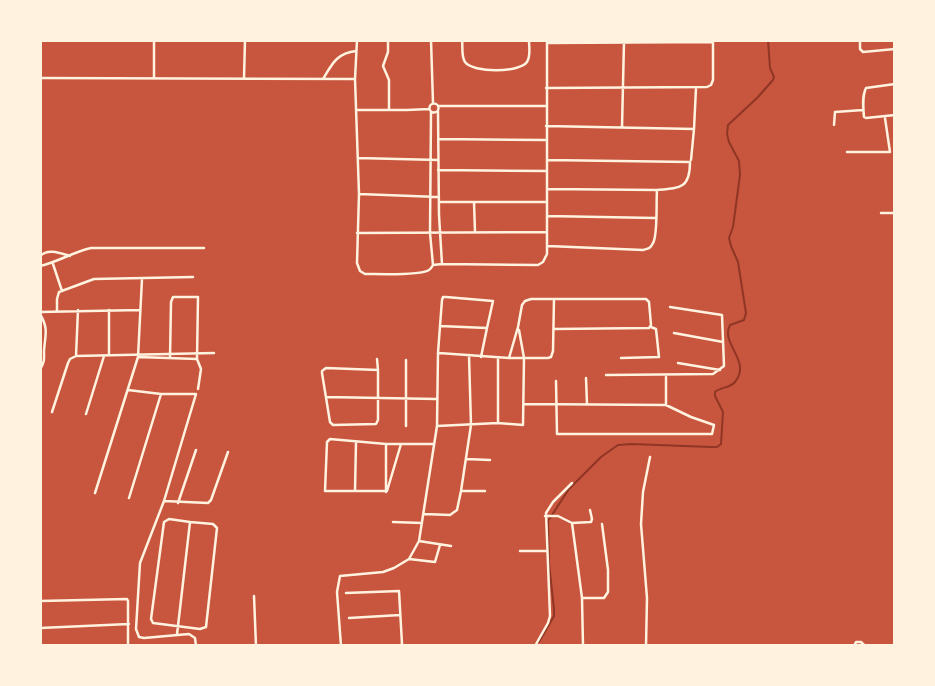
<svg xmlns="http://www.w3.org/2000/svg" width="935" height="686" font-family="'Alegreya Sans',sans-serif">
<rect width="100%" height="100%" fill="#c8553d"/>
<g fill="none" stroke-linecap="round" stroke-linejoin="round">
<!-- stream -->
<path stroke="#8f3625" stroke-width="2" d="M539 642 554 616V609L549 563 548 521 569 489 601 457 618 445 632 444 711 447H717L721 444 723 412 715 396V392C721 387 730 388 735 382 752 361 720 344 730 325L744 320 746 313 738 262 731 246 729 238 733 227 740 175 739 161 729 142 727 134 728 125 757 98 773 80 774 77 770 68 768 40"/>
<!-- minor -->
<path stroke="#fff3e0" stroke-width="2.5" d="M357 40 355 79 359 194 357 263 360 271 365 274C378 274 420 276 429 270 431 269 432 267 433 265L442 264 538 265 543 262 547 254V40
M388 40V52L383 66 389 80V110
M431 40 433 103
M462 40C463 47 461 56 465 62 473 73 519 73 527 62 531 56 529 47 529 40
M860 40V49L863 52 895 49
M548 43 712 42
M40 78 355 79
M154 78V40
M244 78 245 40
M323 79C332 64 337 53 356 51
M895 84 866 88C862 96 863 107 864 117L866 118 895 115
M546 88 707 87 711 85 713 80V42
M429.5 108a4.5 4.5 0 1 1 9 0a4.5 4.5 0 1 1-9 0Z
M438 106H546
M357 110H407L429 109
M438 111 439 215 442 264
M431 112 430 233 433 265
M834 125 835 112 863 110
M546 126 694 129 691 160
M622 127 624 42
M694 129 696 88
M439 139 546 140
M847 152H890L885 118
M358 158 438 160
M547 160 690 162C690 188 681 188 657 190 656 202 658 235 653 243 650 249 649 248 643 250L548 246
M438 170 547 171
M547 189 657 190
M359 194 438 197
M439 202H546
M474 202 475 232
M881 213H895
M547 216 655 218
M357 233 547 232
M40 256C48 248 60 253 70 256
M53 264 62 291
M40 266C58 262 73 252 91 248H204
M109 310V355
M57 311V299L59 292 94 279 193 277
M40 312 140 310
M40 314C49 329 45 335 44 351 44 359 45 362 40 369
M440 326 442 300 443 297H446L493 301 487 328
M674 333 723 342
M439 353 509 358 518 327 522 305 525 301 531 299H646L649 302 651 325 649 328 554 329
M76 356 78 310
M138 357 197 359
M170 358 171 302 173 297H198L197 359 201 369 198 389
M498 358V423
M509 358H548L551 357 553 351 554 299
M621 358 659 357 656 329 651 327
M377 359 378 370
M678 363 720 370
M326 368 378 370V420L376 424 333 425 330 422 322 373V371Z
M606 375 713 374 724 366 722 315 670 307
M586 378 587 404
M128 390 161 394H196L164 501 140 563 136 629 139 637 144 638 189 634 195 638 196 646
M326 397 436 399
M524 404 666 405 691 417 714 425 712 434H557L556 381
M666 405V377
M52 412 68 363 70 359 76 356 214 353
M86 414 104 356
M406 426V360
M437 426 498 423 523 425 524 358 519 330
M401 444 387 491H325L327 442 330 439 386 444H434
M466 459 490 460
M355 491 356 442
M461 491H485
M386 492V444
M95 493 138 357 142 279
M129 498 161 394
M164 501 208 503 211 500 228 452
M178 503 196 450
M424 514 450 515 457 510 461 491 471 425 469 355
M545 516H558L572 523 582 598 583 646
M393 522 422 523
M572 523 591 522 592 519 590 510
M419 541 451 546
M520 551H547
M409 559 435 562 440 545
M346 593 399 591 402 644 400 646
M254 596 256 646
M582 598H604L608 592V570L602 524
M40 601 127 599 128 601V646
M349 618 400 615
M40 628 129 624
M177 634 178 626 190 522 169 519 164 522 151 619 153 623 200 629 206 627 217 528 213 524 190 522
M341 646 337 592 340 576 383 572 394 568 409 559 419 541 437 426 438 353 440 326 487 328 481 357
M535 646 548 623 550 616 546 513 553 502 572 483
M646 646 647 598 641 524 643 492 650 457
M854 646 856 642H861L865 646"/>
</g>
<!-- border -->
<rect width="935" height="686" fill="none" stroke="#fff3e0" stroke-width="84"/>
</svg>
